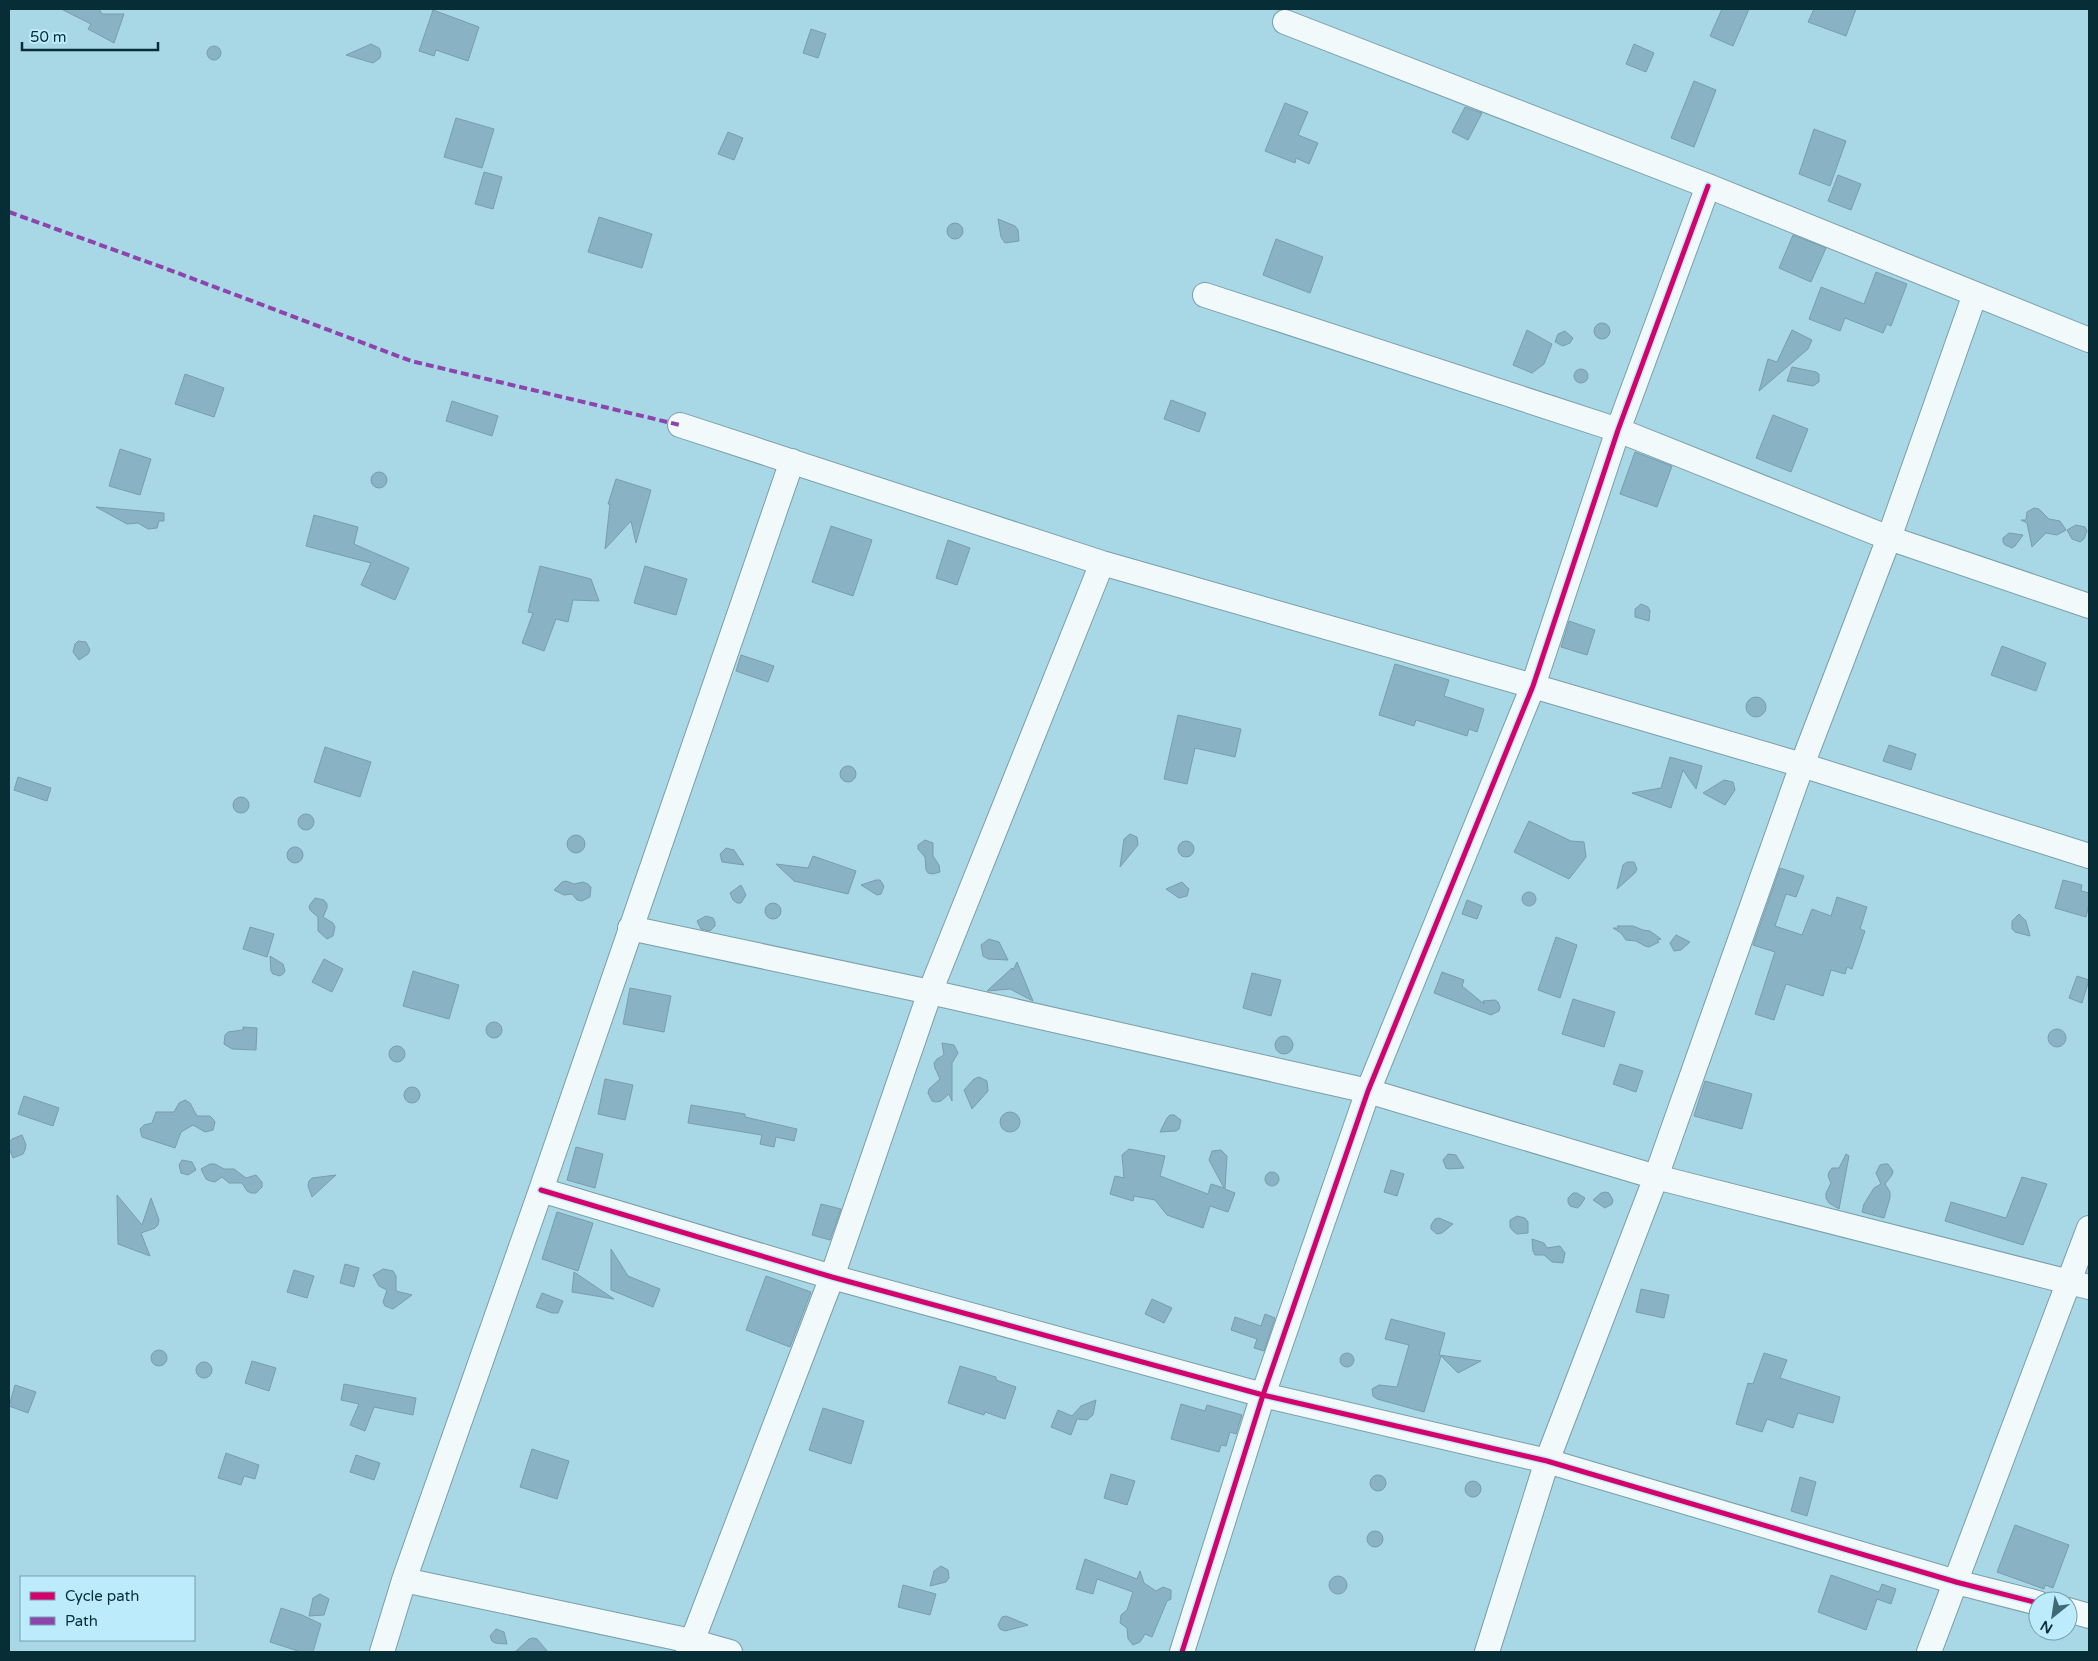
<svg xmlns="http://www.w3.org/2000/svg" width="2098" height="1661" font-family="'Varela Round',sans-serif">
<rect width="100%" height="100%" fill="#a8d7e5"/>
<!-- building -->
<path fill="#89b2c4" stroke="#7b9dab" d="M61 9H99L102 14H124L114 43 88 29 91 24Z
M1722 9H1749L1733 46 1710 36Z
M1814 9H1856L1846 36 1808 22Z
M433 10 479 27 468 61 436 50 434 56 419 51Z
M811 29 826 34 818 58 803 53Z
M371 44 379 48 381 53 380 58 373 63 346 55Z
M1634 44 1654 53 1646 72 1626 64Z
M207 53a7 7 0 1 1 14 0a7 7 0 1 1-14 0Z
M1694 81 1716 90 1694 147 1671 138Z
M1285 103 1308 112 1298 135 1318 143 1309 164 1296 158 1295 163 1265 151Z
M1465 107 1482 113 1468 140 1452 132Z
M456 118 494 129 482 168 444 157Z
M1814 129 1846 141 1830 186 1799 174Z
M728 132 743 138 734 160 718 154Z
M484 172 502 177 493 209 475 204Z
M1838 175 1861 184 1851 210 1828 201Z
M599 217 652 234 642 268 588 252Z
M998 219 1015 226 1018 230 1019 241 1005 243 1001 237Z
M947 231a8 8 0 1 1 16 0a8 8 0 1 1-16 0Z
M1793 235 1826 248 1811 282 1779 268Z
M1276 239 1323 257 1310 293 1263 275Z
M1876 272 1907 284 1891 326 1887 324 1883 333 1845 318 1840 331 1809 319 1821 287 1864 304Z
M1594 331a8 8 0 1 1 16 0a8 8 0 1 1-16 0Z
M1527 330 1552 344 1544 364 1532 373 1513 365Z
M1792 330 1812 340 1808 349 1759 391 1768 359 1777 362Z
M1565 331 1573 338 1570 343 1563 346 1555 342 1558 334Z
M1792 367 1816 372 1819 374V382L1813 386 1787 381Z
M1574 376a7 7 0 1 1 14 0a7 7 0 1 1-14 0Z
M185 374 224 388 214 417 175 404Z
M1171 400 1206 413 1199 432 1164 419Z
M452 401 498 416 492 436 446 421Z
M1773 415 1808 429 1791 472 1756 458Z
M120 449 151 459 140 495 109 486Z
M1635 452 1672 466 1657 507 1620 494Z
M371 480a8 8 0 1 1 16 0a8 8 0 1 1-16 0Z
M616 479 651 490 636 543 631 521 605 549 610 504H608Z
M96 507 164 513V521H159L157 528 148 529 138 523 127 524Z
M2034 508 2039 509 2049 519 2060 521 2066 530 2057 535 2046 533 2032 547 2027 523 2021 520H2026L2027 512Z
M314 515 358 527 354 544 409 568 395 600 361 585 371 563 306 546Z
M2076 525 2085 527 2087 531 2084 539 2080 542 2072 539 2067 530Z
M831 526 872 540 853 596 812 582Z
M2009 533 2023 535 2015 546 2012 548 2005 545 2003 542V538Z
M948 540 970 548 957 585 936 578Z
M540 566 591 579 599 601 573 600 568 622 556 619 544 651 522 643 533 613 528 612Z
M645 566 687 579 676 615 634 603Z
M1641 604 1648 607 1650 611 1649 621 1635 617V609Z
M1569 621 1595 630 1587 655 1561 647Z
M78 641 86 642 90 650 88 654 79 660 73 652 75 644Z
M2002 646 2046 663 2036 691 1991 675Z
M741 655 774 666 768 682 736 671Z
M1395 664 1449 680 1444 696 1484 709 1477 732 1469 729 1467 736 1416 720 1414 726 1379 715Z
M1746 707a10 10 0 1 1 20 0a10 10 0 1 1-20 0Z
M1178 715 1241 729 1235 757 1195 748 1187 784 1164 779Z
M1889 745 1916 754 1911 770 1883 761Z
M325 747 371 762 360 797 314 782Z
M1670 757 1702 766 1696 789 1683 770 1671 808 1632 793 1661 788Z
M840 774a8 8 0 1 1 16 0a8 8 0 1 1-16 0Z
M18 777 51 788 47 801 14 790Z
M1724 780 1733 782 1735 790 1725 805 1703 793Z
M233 805a8 8 0 1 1 16 0a8 8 0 1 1-16 0Z
M298 822a8 8 0 1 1 16 0a8 8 0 1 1-16 0Z
M1529 821 1571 841 1584 842 1586 857 1569 879 1514 852Z
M1130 834 1137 837 1138 845 1120 867 1124 839Z
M567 844a9 9 0 1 1 18 0a9 9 0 1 1-18 0Z
M925 840 933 843V856L939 865 940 872 933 874 928 873 926 870 925 857 918 849V845Z
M1178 849a8 8 0 1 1 16 0a8 8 0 1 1-16 0Z
M287 855a8 8 0 1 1 16 0a8 8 0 1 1-16 0Z
M726 848 734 850 744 865 722 862 720 854Z
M813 856 856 871 848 894 794 881 776 864 808 868Z
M1627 862H1634L1637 869 1635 873 1617 889 1623 865Z
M1780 868 1804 876 1796 897 1786 894 1775 926 1802 935 1812 909 1831 916 1837 897 1867 907 1860 929 1865 931 1852 969 1847 967 1845 974 1831 970 1823 996 1786 984 1774 1020 1755 1014 1775 952 1753 945Z
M876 880H880L884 886 881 894 877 895 861 885Z
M2063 880 2082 885 2081 891 2089 893V903L2086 917 2055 908Z
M566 881 574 884 583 882 588 884 591 887 590 897 582 901 577 900 572 894 564 895 554 890 562 882Z
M1182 882 1189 889 1187 896 1179 898 1166 889Z
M741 885 746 895 741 903H737L733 900 730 893Z
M1522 899a7 7 0 1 1 14 0a7 7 0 1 1-14 0Z
M315 898 324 900 327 904V908L323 917 333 923 335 927 333 936 327 939 318 931V917L310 910 309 906Z
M1467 900 1482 906 1477 919 1462 914Z
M765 911a8 8 0 1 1 16 0a8 8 0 1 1-16 0Z
M2019 914 2026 921 2030 936 2015 932 2012 929V921Z
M706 916 713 918 715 922V926L710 931 701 929 697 921Z
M1617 926H1633L1643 930 1650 931 1661 939 1657 940 1659 942 1649 947 1645 946 1636 941 1626 940 1621 933 1613 928H1619Z
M250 927 274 934 267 957 243 949Z
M1676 935 1690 942 1681 950 1674 951 1670 943Z
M1556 937 1577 945 1560 998 1538 990Z
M989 939 999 942 1008 960 988 959 983 956 981 945Z
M270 956 283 964 285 971 283 974 280 976 273 974 271 971Z
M324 959 343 969 332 992 312 982Z
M1017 962 1033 1001 1010 989 987 991 1012 968 1013 970Z
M413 971 459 985 449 1019 403 1006Z
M1442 972 1464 980 1462 986 1484 1004 1483 1001 1495 1000 1498 1002 1500 1007 1499 1011 1491 1015 1434 993Z
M1252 973 1281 980 1271 1016 1243 1008Z
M2077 976 2089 980 2082 1003 2069 998Z
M630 988 671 996 664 1032 623 1024Z
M1573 999 1615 1012 1604 1047 1562 1034Z
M486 1030a8 8 0 1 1 16 0a8 8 0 1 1-16 0Z
M243 1027 257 1028 256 1050 232 1049 224 1044 225 1035 228 1032 243 1030Z
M2048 1038a9 9 0 1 1 18 0a9 9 0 1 1-18 0Z
M1275 1045a9 9 0 1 1 18 0a9 9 0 1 1-18 0Z
M942 1043 954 1045 958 1053 952 1063V1101L949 1094 941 1101 936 1102 932 1101 928 1093 929 1089 940 1079 935 1068 934 1063 937 1059 944 1055Z
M389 1054a8 8 0 1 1 16 0a8 8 0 1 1-16 0Z
M1620 1064 1643 1071 1636 1092 1613 1084Z
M979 1077 987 1081 988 1091 972 1109 964 1090 974 1079Z
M605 1079 633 1085 625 1120 598 1114Z
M1705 1081 1752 1094 1742 1129 1694 1116Z
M404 1095a8 8 0 1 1 16 0a8 8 0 1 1-16 0Z
M24 1096 59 1108 53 1126 18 1114Z
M185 1100 190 1103 197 1116H210L213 1119 215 1122 213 1130 205 1132 193 1125 181 1132 175 1148 142 1137 140 1129 144 1125 152 1123 156 1112H174L179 1103Z
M691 1105 745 1114V1117L797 1129 794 1141 776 1137 774 1147 760 1144 762 1135 688 1123Z
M1000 1122a10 10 0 1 1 20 0a10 10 0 1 1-20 0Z
M1170 1115H1174L1181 1120 1179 1129 1176 1131 1160 1132 1167 1118Z
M22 1135 26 1145 25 1150 23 1154 13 1158 9 1148V1143L12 1139Z
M576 1147 603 1154 595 1188 567 1180Z
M1129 1149 1165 1156 1160 1176 1208 1194 1211 1184 1224 1188 1209 1160 1212 1151 1221 1150 1227 1156 1225 1189 1235 1193 1228 1212 1210 1206 1203 1228 1167 1215 1155 1200 1134 1196 1133 1201 1110 1194 1115 1176 1124 1178 1122 1155Z
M1448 1154 1456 1155 1464 1168 1449 1169 1446 1168 1443 1160Z
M1846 1154 1849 1156 1839 1209 1829 1203 1826 1198V1193L1831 1183 1828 1176 1829 1172 1832 1168H1839Z
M182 1160 192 1162 196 1170 188 1175 181 1173 179 1165Z
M210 1164H215L224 1169H234L246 1178 256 1175 262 1182V1187L256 1193H251L247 1191 242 1183H229L222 1177 215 1182 210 1181 206 1179 201 1169Z
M1884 1164H1888L1893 1171 1892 1175 1885 1184 1890 1192V1198L1884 1218 1862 1212 1864 1204 1874 1188 1881 1184 1876 1173 1880 1165Z
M1391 1170 1404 1174 1397 1196 1384 1192Z
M1265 1179a7 7 0 1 1 14 0a7 7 0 1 1-14 0Z
M336 1175 312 1197 308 1186 309 1181 312 1178Z
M2022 1177 2047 1184 2023 1245 1945 1221 1951 1202 2006 1218Z
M1605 1192 1609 1193 1613 1200 1612 1204 1605 1208 1593 1200 1601 1193Z
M1573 1193H1577L1585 1198 1580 1206 1577 1208 1570 1206 1568 1202V1198Z
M117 1195 142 1225 151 1198 159 1220 158 1225 155 1228 141 1233 150 1256 118 1244Z
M821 1204 841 1209 830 1240 812 1235Z
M557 1212 593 1223 578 1271 542 1259Z
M1517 1216 1525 1218 1528 1222V1233L1517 1234 1513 1231 1510 1227V1220Z
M1439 1218 1453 1224 1442 1233 1437 1234 1431 1229V1225L1435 1219Z
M1532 1239 1544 1243 1547 1248 1560 1246 1565 1253 1563 1263 1552 1262 1544 1255H1535L1533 1251Z
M611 1249 628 1276 660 1289 653 1307 611 1290Z
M345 1264 359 1268 354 1287 340 1283Z
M383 1269 393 1271 396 1276V1291L412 1295 393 1309 385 1306 383 1302 387 1290 379 1286 373 1275Z
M294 1270 314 1276 307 1298 287 1292Z
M574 1272 614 1299 572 1292Z
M766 1276 811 1292 790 1347 746 1330Z
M1641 1289 1669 1295 1664 1318 1636 1312Z
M542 1293 563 1301 558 1313H552L536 1307Z
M1152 1299 1172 1308 1164 1323 1145 1314Z
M1265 1314 1275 1318 1264 1351 1254 1348 1257 1339 1231 1330 1235 1317 1261 1326Z
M1391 1319 1445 1333 1439 1355 1481 1361 1458 1373 1441 1356 1424 1412 1377 1399 1373 1396 1372 1389 1379 1385 1397 1387 1409 1345 1385 1339Z
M151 1358a8 8 0 1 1 16 0a8 8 0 1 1-16 0Z
M1340 1360a7 7 0 1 1 14 0a7 7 0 1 1-14 0Z
M1764 1353 1787 1360 1780 1378 1840 1397 1833 1423 1798 1413 1793 1428 1767 1419 1762 1432 1736 1424 1748 1383 1753 1384Z
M252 1361 276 1368 269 1391 245 1383Z
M196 1370a8 8 0 1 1 16 0a8 8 0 1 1-16 0Z
M960 1366 996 1377V1380L1016 1387 1005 1419 985 1412 984 1415 948 1403Z
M344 1384 416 1398 413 1415 374 1407 365 1431 350 1425 359 1404 341 1400Z
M15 1385 36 1392 28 1413 9 1406Z
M1096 1400 1093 1415 1087 1420 1077 1419 1071 1435 1051 1427 1058 1410 1072 1416 1081 1406Z
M1181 1404 1205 1411 1207 1405 1242 1415 1236 1434 1230 1432 1226 1446 1221 1445 1219 1452 1171 1439Z
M823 1408 864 1421 851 1464 809 1450Z
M532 1449 569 1461 557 1499 520 1487Z
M226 1453 259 1465 255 1479 244 1476 241 1485 218 1478Z
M356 1455 380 1463 374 1480 350 1472Z
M1111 1474 1135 1481 1127 1505 1104 1498Z
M1370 1483a8 8 0 1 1 16 0a8 8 0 1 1-16 0Z
M1800 1477 1816 1482 1807 1516 1791 1511Z
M1465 1489a8 8 0 1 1 16 0a8 8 0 1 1-16 0Z
M2015 1525 2069 1545 2053 1588 2045 1585 2044 1589 1997 1572Z
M1367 1539a8 8 0 1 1 16 0a8 8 0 1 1-16 0Z
M1085 1559 1137 1579 1140 1571 1144 1583 1156 1591 1163 1587 1171 1590V1599L1167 1601 1152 1637 1145 1634 1140 1642 1133 1645 1128 1639 1127 1628 1120 1623 1121 1615 1127 1610 1133 1592 1097 1579 1093 1594 1076 1589Z
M941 1566 948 1570 949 1578 946 1582 930 1586 934 1571Z
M1831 1575 1879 1592 1882 1584 1896 1589 1891 1604 1877 1599 1866 1630 1818 1612Z
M1329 1585a9 9 0 1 1 18 0a9 9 0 1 1-18 0Z
M903 1585 936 1594 930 1615 898 1607Z
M320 1594 329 1599 324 1615 309 1616 313 1598Z
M281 1608 302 1615 321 1624 313 1652H301L270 1642Z
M1006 1616 1028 1625 1005 1631 1000 1629 998 1625 1002 1617Z
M496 1629 504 1632 507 1644 495 1643 492 1641 490 1636Z
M533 1638 537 1639 548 1652H515L529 1639Z"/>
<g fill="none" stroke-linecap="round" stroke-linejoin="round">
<!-- minor casing -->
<g stroke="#799faa" stroke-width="26">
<path id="minor" d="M1285 22 1708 186 2089 340
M1205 295 1618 430 1889 538 2089 606
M680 425 1102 563 1533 686 1802 765 2089 856
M630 928 930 992 1368 1091 1656 1177 2089 1287
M541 1190 832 1277 1263 1395 1547 1461 1956 1582 2038 1603
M404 1580 691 1641 730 1652
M2068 1610 2089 1616
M382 1652 404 1580 541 1190 792 461
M688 1652 832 1277 930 992 1102 563
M1182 1652 1263 1395 1368 1091 1533 686 1618 430 1708 186
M1487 1652 1547 1461 1656 1177 1802 765 1889 538 1975 294
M1929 1652 2089 1228"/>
</g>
<!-- minor -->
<use href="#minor" stroke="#f2f9fb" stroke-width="24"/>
<!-- quiet -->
<path stroke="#8e44ad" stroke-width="4" stroke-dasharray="8 4" stroke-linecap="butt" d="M9 212 167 269 411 361 680 425"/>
<!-- cycleway casing -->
<g stroke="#bcecfb" stroke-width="8">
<path id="cycleway" d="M541 1190 832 1277 1263 1395 1547 1461 1956 1582 2038 1603
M1182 1652 1263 1395 1368 1091 1533 686 1618 430 1708 186"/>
</g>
<!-- cycleway -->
<use href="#cycleway" stroke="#d6006c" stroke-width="5"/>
</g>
<!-- border -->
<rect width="2098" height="1661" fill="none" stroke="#072e37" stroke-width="20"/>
<!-- legend -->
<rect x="20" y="1576" width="175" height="65" fill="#bcecfb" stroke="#74a0ad"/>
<rect x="30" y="1592" width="25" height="8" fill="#d6006c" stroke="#74a0ad"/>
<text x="65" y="1601" font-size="15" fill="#072e37">Cycle path</text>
<rect x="30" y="1617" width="25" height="8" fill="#8e44ad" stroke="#74a0ad"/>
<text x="65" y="1626" font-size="15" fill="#072e37">Path</text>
<!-- north arrow -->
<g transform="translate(2053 1616) rotate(210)"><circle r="24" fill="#bcecfb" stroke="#74a0ad"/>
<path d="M0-4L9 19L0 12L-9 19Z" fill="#3f6974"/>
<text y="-8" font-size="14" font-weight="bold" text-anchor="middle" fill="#072e37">N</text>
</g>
<!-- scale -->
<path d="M22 42v8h136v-8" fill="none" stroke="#072e37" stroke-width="2.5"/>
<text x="30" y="42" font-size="15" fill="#072e37" stroke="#bcecfb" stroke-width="4" paint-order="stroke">50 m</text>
</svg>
